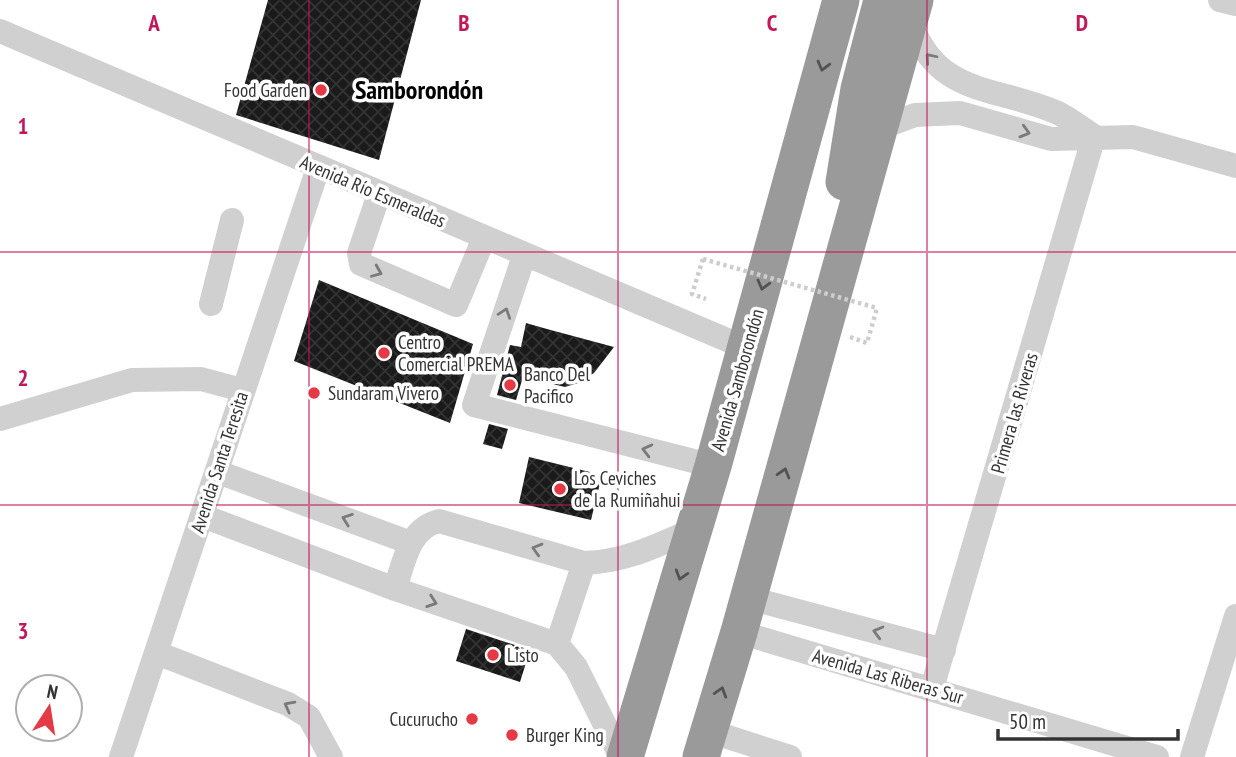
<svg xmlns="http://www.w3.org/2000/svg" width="1236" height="757" font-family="'PT Sans Narrow',sans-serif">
<defs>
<pattern id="building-cross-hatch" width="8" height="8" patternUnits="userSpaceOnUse" patternTransform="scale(1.75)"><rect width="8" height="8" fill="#1a1a1a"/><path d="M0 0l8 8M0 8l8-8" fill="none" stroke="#333"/></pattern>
</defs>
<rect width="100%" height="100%" fill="#fff"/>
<!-- building -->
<path fill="url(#building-cross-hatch)" d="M268 0H421L379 160 236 115Z
M319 280 473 344 450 423 294 361Z
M526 323 547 329 614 347 594 373 581 382 565 387 523 377 516 400 497 395 510 345 521 347Z
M489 424 508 429 502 449 483 444Z
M529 457 602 475 591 520 519 503Z
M466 629 530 650 520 682 456 661Z"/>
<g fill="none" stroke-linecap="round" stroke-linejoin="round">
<!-- path -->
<path stroke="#cdcdcd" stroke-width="4.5" stroke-dasharray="3.5 3.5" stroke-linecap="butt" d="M703 259 692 294 706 299
M850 337 867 343 877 308"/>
<!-- minor -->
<path stroke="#d0d0d0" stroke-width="24" d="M1220 0 1236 4
M910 21C938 98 995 85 1058 113 1070 119 1083 129 1094 136
M0 31 746 348
M880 128 915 115 960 113 1051 139 1133 137 1236 166
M379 194 359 253 361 264 456 305 484 238
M524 256 474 405 713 466
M211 304 232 220
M0 419 132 380 201 379 242 390
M218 472 411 543
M203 516 395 589
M749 598 944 650
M739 632 1157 757
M557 644 584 563
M157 653 288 704 309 717 331 757
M932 688 1094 136
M709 731 790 757
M121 757 318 168
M621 757 576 667 557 644 395 589C404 562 408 529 439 521L584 563C625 562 658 545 695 529
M1192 757 1236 616"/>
<!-- highway -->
<path stroke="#9a9a9a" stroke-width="37" d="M844 182 859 89 882 0
M625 757 713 466 841 0
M701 757 739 632 915 0"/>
<!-- path-bridge -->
<path stroke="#cdcdcd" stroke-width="4.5" stroke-dasharray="3.5 3.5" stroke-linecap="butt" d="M703 259 877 308"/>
</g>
<!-- one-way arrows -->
<defs><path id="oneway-chevron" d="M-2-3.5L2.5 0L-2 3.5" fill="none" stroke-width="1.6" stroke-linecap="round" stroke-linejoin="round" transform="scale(1.75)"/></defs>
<g stroke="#7a7a7a">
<use href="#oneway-chevron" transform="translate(930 58) rotate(-130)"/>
<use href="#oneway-chevron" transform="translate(1025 132) rotate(16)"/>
<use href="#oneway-chevron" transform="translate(377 272) rotate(23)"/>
<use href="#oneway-chevron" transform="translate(505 313) rotate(-71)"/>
<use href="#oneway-chevron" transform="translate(647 450) rotate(-166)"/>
<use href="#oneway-chevron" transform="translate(347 519) rotate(-160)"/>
<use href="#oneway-chevron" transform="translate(537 549) rotate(-164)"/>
<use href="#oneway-chevron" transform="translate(432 602) rotate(19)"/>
<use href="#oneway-chevron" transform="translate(878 632) rotate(-165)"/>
<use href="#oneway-chevron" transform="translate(289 706) rotate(-152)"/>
</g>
<g stroke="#525252">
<use href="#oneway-chevron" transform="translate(823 66) rotate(105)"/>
<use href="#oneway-chevron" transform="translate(763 285) rotate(105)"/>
<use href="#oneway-chevron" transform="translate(784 473) rotate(-74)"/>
<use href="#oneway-chevron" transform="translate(681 575) rotate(107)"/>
<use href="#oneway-chevron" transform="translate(721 692) rotate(-73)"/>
</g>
<!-- grid -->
<path fill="none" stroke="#c2185b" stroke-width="2" stroke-opacity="0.55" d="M309 0V757M618 0V757M927 0V757M0 252H1236M0 505H1236"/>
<!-- markers -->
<g fill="#e63946" stroke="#fff" stroke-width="2.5">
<circle cx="321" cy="90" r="7"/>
<circle cx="384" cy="353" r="7"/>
<circle cx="510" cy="385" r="7"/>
<circle cx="314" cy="393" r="7"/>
<circle cx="560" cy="489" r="7"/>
<circle cx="493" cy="655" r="7"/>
<circle cx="472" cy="719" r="7"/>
<circle cx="512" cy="735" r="7"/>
</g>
<g text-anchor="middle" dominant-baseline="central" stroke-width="7" stroke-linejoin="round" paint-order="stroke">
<!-- poi labels -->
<g font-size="19" fill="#333" stroke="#fff" text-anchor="start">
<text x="307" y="90" text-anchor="end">Food Garden</text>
<text x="398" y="342">Centro<tspan x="398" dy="22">Comercial PREMA</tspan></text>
<text x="524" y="374">Banco Del<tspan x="524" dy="22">Pacifico</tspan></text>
<text x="328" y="393">Sundaram Vivero</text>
<text x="574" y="478">Los Ceviches<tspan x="574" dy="22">de la Rumiñahui</tspan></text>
<text x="507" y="655">Listo</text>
<text x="458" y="719" text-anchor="end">Cucurucho</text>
<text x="526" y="735">Burger King</text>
</g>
<!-- street labels -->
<g font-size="19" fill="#333" stroke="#fff">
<text transform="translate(373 191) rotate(23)">Avenida Río Esmeraldas</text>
<text transform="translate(737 380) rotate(-74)">Avenida Samborondón</text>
<text transform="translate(1014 413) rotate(-74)">Primera las Riveras</text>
<text transform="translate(219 462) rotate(-72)">Avenida Santa Teresita</text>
<text transform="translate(888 676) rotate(16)">Avenida Las Riberas Sur</text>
</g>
<!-- district labels -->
<g font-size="26" font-weight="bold" fill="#000" stroke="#fff">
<text x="419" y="89">Samborondón</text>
</g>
</g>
<g font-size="23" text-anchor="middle" font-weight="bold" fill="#c2185b" stroke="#fff" stroke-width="7" stroke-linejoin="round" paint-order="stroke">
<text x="154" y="31">A</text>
<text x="464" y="31">B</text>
<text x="772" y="31">C</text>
<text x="1082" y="31">D</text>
<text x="23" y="134">1</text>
<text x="23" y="386">2</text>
<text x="23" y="639">3</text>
</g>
<!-- north arrow -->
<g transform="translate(49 708) rotate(12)"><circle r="33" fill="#ffffff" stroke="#adadad" stroke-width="2"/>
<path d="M0-5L12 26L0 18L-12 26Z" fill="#e63946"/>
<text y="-10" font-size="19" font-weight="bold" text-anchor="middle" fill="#333333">N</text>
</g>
<!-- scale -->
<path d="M998 729v10h180v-10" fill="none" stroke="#333333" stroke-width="3.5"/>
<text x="1009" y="729" font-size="21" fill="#333333" stroke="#ffffff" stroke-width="5" paint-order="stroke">50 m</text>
</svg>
